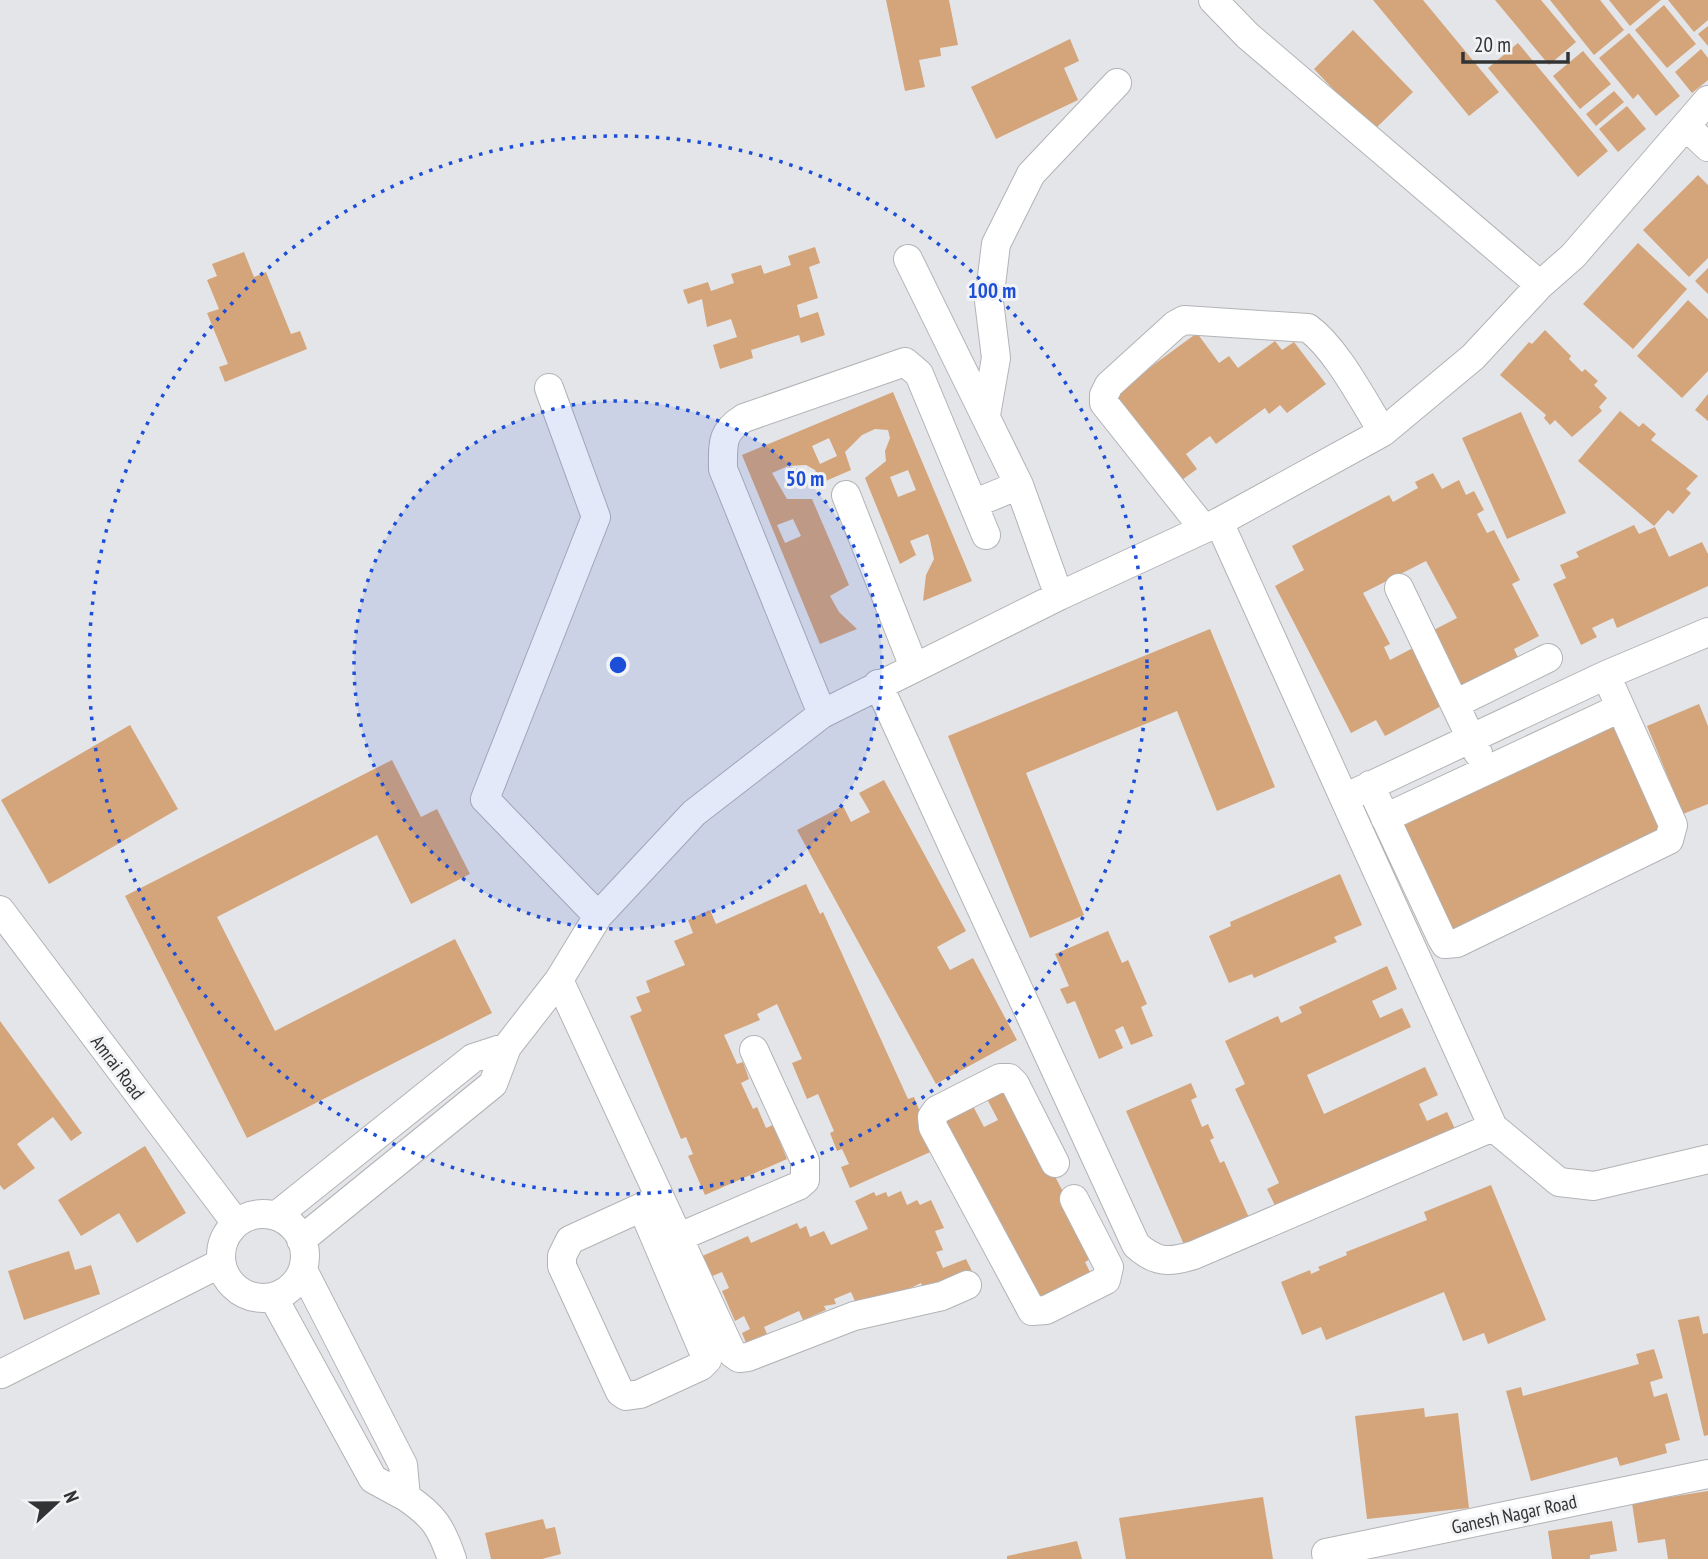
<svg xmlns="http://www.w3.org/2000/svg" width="1708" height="1559" font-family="'PT Sans Narrow',sans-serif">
<rect width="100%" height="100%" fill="#e4e5e8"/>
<!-- building -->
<path fill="#d4a47a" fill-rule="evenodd" d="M886 0H949L958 45 940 48 941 56 919 60 925 87 905 91Z
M1373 0H1423L1499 92 1469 116Z
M1495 0H1541L1576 42 1549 65Z
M1550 0H1600L1624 30 1594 55Z
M1609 0H1661L1630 26Z
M1668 0H1708V20L1694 32Z
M1664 5 1696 44 1667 68 1635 30Z
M1708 26V46L1698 34Z
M1353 30 1413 92 1373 131 1314 69Z
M1629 33 1680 96 1656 116 1638 94 1633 99 1599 58Z
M1070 39 1079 61 1064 68 1078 100 996 139 971 87Z
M1518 43 1608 151 1578 177 1488 68Z
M1701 49 1708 58V80L1692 93 1675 72Z
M1583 51 1611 84 1580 109 1553 76Z
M1614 91 1624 102 1596 126 1586 114Z
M1627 106 1646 129 1618 152 1599 129Z
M1698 175 1708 185V258L1689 277 1643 230Z
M1638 243 1687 289 1633 349 1583 304Z
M815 247 820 263 809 267 818 298 797 305 800 318 818 312 825 335 801 343 799 335 751 350 753 358 720 369 713 345 737 337 731 319 707 327 702 299 688 304 683 290 708 282 711 291 734 283 731 274 761 265 764 274 791 265 788 256Z
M244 252 254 277 266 272 291 334 300 331 307 349 225 382 219 367 228 364 207 313 219 309 207 280 217 276 212 264Z
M1708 268V294L1695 281Z
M1688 300 1708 319V371L1682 398 1637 356Z
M1545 330 1571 356 1569 359 1582 372 1585 369 1598 381 1594 385 1607 398 1599 407 1602 411 1572 437 1555 420 1550 425 1544 418 1546 415 1500 375 1529 342 1532 344Z
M1197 333 1219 363 1229 356 1238 368 1275 341 1282 350 1294 342 1326 384 1287 413 1280 405 1269 414 1265 408 1216 444 1210 436 1186 454 1197 469 1175 485 1111 396Z
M893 392 972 581 923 601 926 575 934 559 930 540 928 534 910 541 916 555 900 564 865 478 886 461 885 451 890 438 888 430 875 429 862 435 845 452 851 470 821 483 815 470 806 465 788 466 772 473 787 499H812L849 585 830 596 839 612 857 629 820 644 742 455ZM829 438 837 456 820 464 812 446ZM908 470 916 490 898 497 890 477ZM793 519 801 536 785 543 777 525Z
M1708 394V421L1695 410Z
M1620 411 1639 427 1643 423 1656 434 1651 440 1698 476 1686 489 1691 493 1673 514 1668 510 1654 526 1578 461Z
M1521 412 1566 513 1507 539 1462 438Z
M1433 473 1442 489 1459 480 1466 495 1474 491 1484 510 1477 514 1487 533 1494 530 1520 580 1512 584 1539 636 1514 649 1521 664 1463 695 1430 632 1457 618 1426 561 1363 593 1390 644 1384 647 1390 660 1415 647 1445 704 1385 736 1376 720 1351 733 1275 586 1304 570 1292 546 1389 495 1393 502 1418 488 1415 482Z
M1634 525 1639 534 1655 527 1669 557 1702 542 1708 554V586L1617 628 1613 618 1592 628 1597 637 1581 645 1553 584 1566 578 1560 565 1579 557 1576 552Z
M1210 629 1275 787 1217 811 1177 711 1026 773 1084 915 1030 938 948 736Z
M1699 704 1708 726V804L1683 814 1647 726Z
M1613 723 1665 832 1450 935 1398 826Z
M130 725 178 809 49 884 1 800Z
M392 760 421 817 437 809 470 874 411 904 377 835 217 917 275 1031 455 939 492 1013 247 1138 125 896Z
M884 780 966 931 937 947 950 970 973 958 1017 1040 936 1084 797 830 843 806 851 822 870 812 859 793Z
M1340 874 1362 925 1334 937 1337 942 1254 978 1252 974 1229 983 1209 936 1231 926 1230 922Z
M806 884 820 914 823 912 908 1099 914 1097 923 1119 918 1121 927 1139 937 1149 850 1188 841 1167 849 1164 842 1149 837 1151 830 1133 834 1131 818 1094 807 1099 792 1063 802 1059 777 1004 757 1014 760 1020 724 1035 737 1064 743 1062 749 1079 741 1083 753 1109 757 1107 766 1128 773 1125 787 1159 705 1195 688 1156 693 1154 686 1137 681 1139 630 1016 642 1011 636 997 650 992 646 981 685 965 674 941 693 933 688 920 710 910 716 924Z
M1108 931 1122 963 1128 960 1147 1004 1141 1007 1153 1036 1131 1045 1123 1026 1115 1030 1123 1048 1099 1059 1075 1001 1067 1004 1060 989 1069 986 1055 954Z
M1387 966 1397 989 1372 1001 1380 1018 1402 1008 1411 1027 1307 1075 1324 1114 1425 1067 1438 1095 1419 1104 1427 1121 1447 1112 1456 1131 1279 1214 1267 1189 1279 1183 1235 1089 1245 1084 1225 1041 1278 1016 1281 1023 1302 1013 1299 1007Z
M0 1021 82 1133 71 1141 53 1117 17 1144 35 1168 4 1190 0 1185Z
M1191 1083 1197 1097 1191 1100 1202 1127 1208 1124 1214 1138 1210 1140 1220 1163 1224 1161 1250 1220 1185 1247 1126 1111Z
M1009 1087 1096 1256 1085 1262 1093 1278 1035 1308 939 1124 973 1106 984 1127 998 1120 987 1099Z
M145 1146 186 1213 137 1243 119 1213 81 1236 58 1200Z
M1491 1185 1546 1320 1488 1344 1484 1333 1463 1341 1444 1292 1326 1340 1321 1327 1302 1335 1281 1282 1310 1270 1311 1274 1320 1270 1318 1267 1347 1255 1346 1252 1427 1220 1424 1212Z
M901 1191 907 1205 917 1200 920 1205 931 1200 944 1228 935 1231 943 1250 936 1252 943 1268 966 1259 972 1271 924 1290 921 1283 870 1307 857 1306 851 1292 834 1299 836 1304 824 1306 826 1310 803 1320 799 1311 764 1327 770 1341 749 1350 742 1333 750 1329 744 1316 735 1321 722 1291 729 1288 722 1272 710 1277 700 1257 748 1236 751 1243 797 1223 800 1229 806 1226 810 1237 824 1231 831 1245 868 1229 855 1201 874 1192 876 1196 886 1192 888 1197Z
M69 1251 75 1270 91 1265 100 1294 24 1320 8 1271Z
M1699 1316 1703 1334 1708 1333V1435L1704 1436 1678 1320Z
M1654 1349 1663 1378 1650 1382 1654 1397 1667 1393 1680 1440 1665 1444 1667 1453 1620 1466 1617 1457 1531 1481 1506 1391 1521 1387 1523 1396 1639 1364 1636 1354Z
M1424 1408 1425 1417 1458 1413 1469 1508 1367 1519 1355 1416Z
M1708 1491V1559H1668L1665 1539 1638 1543 1632 1503Z
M1263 1497 1273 1559H1126L1119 1518Z
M543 1519 546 1529 555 1527 561 1554 542 1559H491L485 1533Z
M1612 1521 1617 1551 1590 1555V1559H1552L1548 1531Z
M1077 1541 1082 1559H1007V1556Z"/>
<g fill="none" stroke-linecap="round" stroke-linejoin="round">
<!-- minor casing -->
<g stroke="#b2b3b5" stroke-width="30">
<path id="minor" d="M1213 0 1248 36 1540 285
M1686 126 1708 147
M908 259 1019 485 1059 596
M549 388 596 517 485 799 598 916
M986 415 996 358 989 301 996 244 1031 174 1117 83
M846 495 914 667
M973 504 1019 485
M1219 522 1493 1127 1559 1182 1594 1186 1708 1159
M1204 529 1104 403V395L1109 385 1175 325 1184 320 1308 328C1337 349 1363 401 1383 432
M1399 588 1478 753
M878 684 1136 1245C1156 1263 1169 1263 1194 1255L1493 1127
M1455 704 1548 658
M822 714 723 469C723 443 721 432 744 418L905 362 919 374 986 535
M1370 785 1441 937 1445 944 1457 943 1669 840 1673 825 1606 675
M1355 793 1606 675 1708 632
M1385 818 1620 708
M0 910 236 1223
M559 980 732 1353 739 1358 748 1357 854 1316 942 1296 967 1285
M1055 1163 1015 1084 1009 1078H1000L937 1110 932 1117 933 1127 1032 1311 1046 1310 1106 1280 1109 1267 1074 1199
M642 1207 707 1360 701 1366 640 1394 626 1396 620 1392 562 1266V1256L570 1240 651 1203 659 1199
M221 1256a42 42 0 1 1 84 0a42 42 0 1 1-84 0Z
M276 1216 473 1058 507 1047
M677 1238 798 1186 805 1180V1161L754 1050
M301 1240 493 1084 507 1047 559 980 598 916 694 813 822 714 1059 596 1219 522 1383 432 1473 357 1540 285 1573 256 1708 100
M273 1297 373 1479 406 1497 403 1465 303 1270
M1 1374 221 1263
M406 1497C434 1516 441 1527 452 1559
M1327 1559 1326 1553 1708 1474"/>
</g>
<!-- minor -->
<use href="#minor" stroke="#fff" stroke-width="28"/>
</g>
<!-- distance rings -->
<circle cx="618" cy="665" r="264" fill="#1d4ed8" fill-opacity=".12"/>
<g fill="none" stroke="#1d4ed8" stroke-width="3.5" stroke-dasharray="3.5 7">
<circle cx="618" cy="665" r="264"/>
<circle cx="618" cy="665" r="529"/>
</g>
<g text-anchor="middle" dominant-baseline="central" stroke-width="6" stroke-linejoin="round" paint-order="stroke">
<!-- street labels -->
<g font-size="19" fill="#323334" stroke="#f1f3f5">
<text transform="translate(118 1067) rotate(53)">Amrai Road</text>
<text transform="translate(1514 1514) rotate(-12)">Ganesh Nagar Road</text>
</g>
</g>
<circle cx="618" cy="665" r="10" fill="#1d4ed8" stroke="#f1f3f5" stroke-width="3.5"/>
<g font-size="21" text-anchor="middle" font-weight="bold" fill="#1d4ed8" stroke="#f1f3f5" stroke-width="6" stroke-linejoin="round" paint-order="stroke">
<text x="992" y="298">100 m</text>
<text x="805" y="486">50 m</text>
</g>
<!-- north arrow -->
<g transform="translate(56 1503) rotate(68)" stroke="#f1f3f5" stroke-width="5" paint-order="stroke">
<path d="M0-5L12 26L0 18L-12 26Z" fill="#323334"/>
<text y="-10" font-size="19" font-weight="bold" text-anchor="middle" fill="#323334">N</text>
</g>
<!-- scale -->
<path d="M1463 52v10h105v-10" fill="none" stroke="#323334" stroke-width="3.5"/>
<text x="1474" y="52" font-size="21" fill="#323334" stroke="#f1f3f5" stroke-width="5" paint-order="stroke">20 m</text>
</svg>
